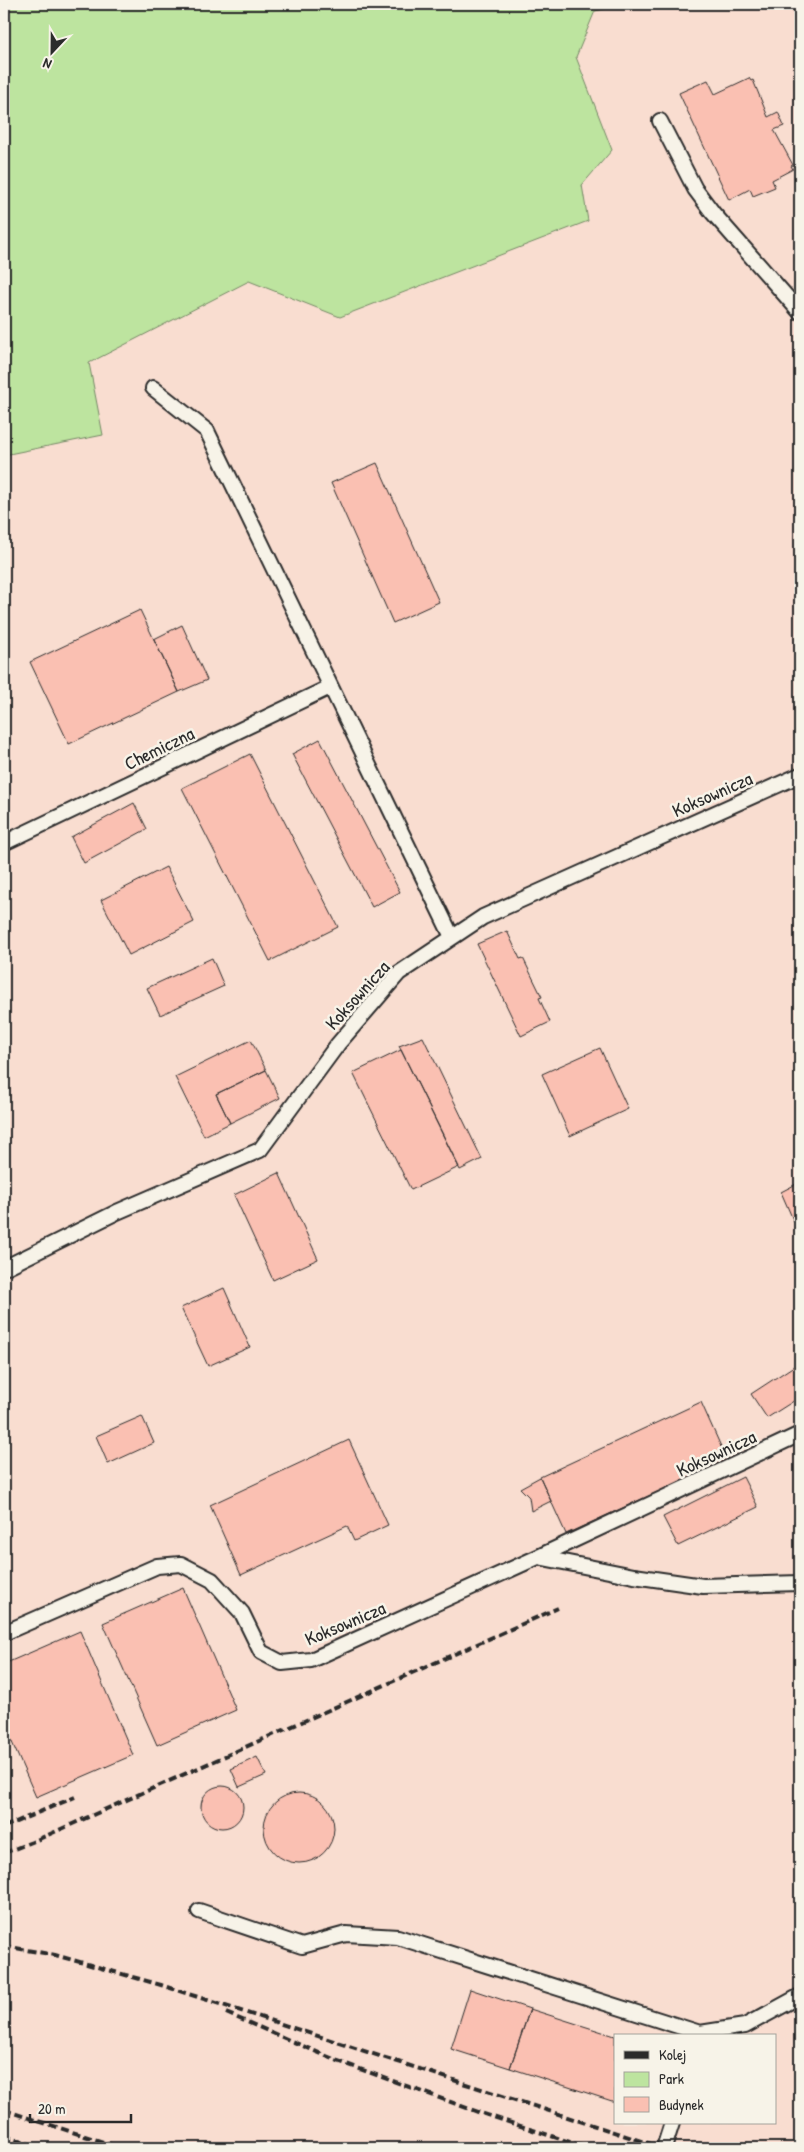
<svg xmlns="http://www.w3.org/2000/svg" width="804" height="2152" font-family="'Patrick Hand',sans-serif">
<rect width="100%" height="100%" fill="#f8e9dd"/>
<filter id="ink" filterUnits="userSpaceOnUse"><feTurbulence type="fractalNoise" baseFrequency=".02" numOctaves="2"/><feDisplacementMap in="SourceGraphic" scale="10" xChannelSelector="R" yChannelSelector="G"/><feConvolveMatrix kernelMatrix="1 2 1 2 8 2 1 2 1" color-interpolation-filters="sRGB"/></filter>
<g filter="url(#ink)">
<!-- built -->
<path fill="#f9ddd0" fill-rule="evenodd" d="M4 4H800V2148H4ZM615 2036H775V2123H615Z"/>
<!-- green -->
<path fill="#bde49f" stroke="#748865" d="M4 4H627L595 11 576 57 612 150 582 185 588 221 340 317 249 281 89 363 103 435 4 455Z"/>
<!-- building -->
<path fill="#fac0b2" stroke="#2b2b2b" d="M749 78 751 81 753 80 768 117 778 112 784 126 774 130 793 165 791 166 793 169 772 180 775 187 753 196 750 189 729 200 679 93 708 80 715 94Z
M377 463 439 602 393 623 331 483Z
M140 610 179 692 69 744 30 662Z
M182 625 207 680 179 692 154 639Z
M320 739 400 892 372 907 292 754Z
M250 754 338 927 270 961 182 788Z
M134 803 147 829 84 863 71 837Z
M166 867 194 922 129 955 101 900Z
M507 931 520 959 523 958 542 997 539 998 550 1022 521 1036 477 944Z
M212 958 224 986 160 1015 147 988Z
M423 1037 482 1159 460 1170 399 1046Z
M251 1040 266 1070 216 1094 230 1123 204 1136 175 1077Z
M600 1048 628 1109 570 1136 542 1074Z
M401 1050 459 1167 411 1190 353 1073Z
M266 1070 280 1098 230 1123 216 1094Z
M279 1173 318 1259 273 1280 234 1195Z
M800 1182V1219L794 1222 781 1192Z
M224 1288 250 1347 208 1366 181 1308Z
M800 1362V1397L767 1418 751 1394Z
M701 1402 727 1460 566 1534 540 1477Z
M142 1416 154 1443 108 1464 96 1436Z
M349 1440 388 1525 354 1541 347 1526 241 1575 210 1505Z
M540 1477 551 1501 531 1511 529 1497 520 1488Z
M743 1477 758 1507 678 1546 663 1517Z
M183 1588 236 1710 157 1745 103 1623Z
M80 1631 133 1755 36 1797 4 1724V1664Z
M257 1757 266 1775 239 1787 231 1769Z
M201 1807a21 21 0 1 1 42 0a21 21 0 1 1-42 0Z
M264 1828a35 35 0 1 1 70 0a35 35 0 1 1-70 0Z
M470 1989 530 2009 510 2068 451 2049Z
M530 2009 615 2036V2102L510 2068Z"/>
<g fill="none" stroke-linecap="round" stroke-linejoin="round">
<!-- service casing -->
<g stroke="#2b2b2b" stroke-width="18">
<path id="service" d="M660 121 695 189 713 213 800 312
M153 388 207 431 452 937
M4 843 330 687
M4 1268 117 1212 260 1150 338 1044 399 973 483 917 800 775
M538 1557 634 1576 703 1586 800 1583
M4 1633 157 1566 181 1564 212 1580 242 1613 261 1652 282 1663 311 1660 538 1557 800 1434
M199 1911 302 1946 346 1934 398 1937 700 2033 745 2026 800 1996
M664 2148 672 2123"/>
</g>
<!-- service -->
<use href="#service" stroke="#f7f3e8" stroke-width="14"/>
<!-- rail -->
<path stroke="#2b2b2b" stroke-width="4" stroke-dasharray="8 4" stroke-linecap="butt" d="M4 1827 75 1797
M4 1853 32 1842 558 1608
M4 1946 55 1955 161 1985 663 2148
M226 2013 338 2061 478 2112 588 2148
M4 2110 122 2148
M4 2136 42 2148"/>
</g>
</g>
<g text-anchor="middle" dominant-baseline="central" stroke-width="5" stroke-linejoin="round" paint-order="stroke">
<!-- street labels -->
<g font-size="19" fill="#2b2b2b" stroke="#f7f3e8">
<text transform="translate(159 748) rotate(-26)">Chemiczna</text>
<text transform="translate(712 794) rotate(-24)">Koksownicza</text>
<text transform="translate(357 995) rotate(-48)">Koksownicza</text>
<text transform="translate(716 1453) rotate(-25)">Koksownicza</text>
<text transform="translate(345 1623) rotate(-23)">Koksownicza</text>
</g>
</g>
<!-- margin -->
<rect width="804" height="2152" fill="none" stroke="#f7f3e8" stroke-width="20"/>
<rect x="10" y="10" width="784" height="2132" fill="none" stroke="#2b2b2b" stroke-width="2" filter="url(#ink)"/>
<!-- legend -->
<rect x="614" y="2034" width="162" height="90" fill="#f7f3e8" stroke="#a5a39c"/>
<rect x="624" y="2051" width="25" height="8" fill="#2b2b2b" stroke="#a5a39c"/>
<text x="659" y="2060" font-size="15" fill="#2b2b2b">Kolej</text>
<rect x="624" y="2072" width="25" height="15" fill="#bde49f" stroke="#a5a39c"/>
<text x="659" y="2084" font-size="15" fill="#2b2b2b">Park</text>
<rect x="624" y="2097" width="25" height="15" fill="#fac0b2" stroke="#a5a39c"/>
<text x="659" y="2110" font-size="15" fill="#2b2b2b">Budynek</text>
<!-- north arrow -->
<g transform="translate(52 52) rotate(202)" stroke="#f7f3e8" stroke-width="4" paint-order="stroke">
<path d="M0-4L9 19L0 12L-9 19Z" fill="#2b2b2b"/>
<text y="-8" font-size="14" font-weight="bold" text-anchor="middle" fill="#2b2b2b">N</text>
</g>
<!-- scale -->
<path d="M30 2114v8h101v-8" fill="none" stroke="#2b2b2b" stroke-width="2.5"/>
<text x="38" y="2114" font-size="15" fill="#2b2b2b" stroke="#f7f3e8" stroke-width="4" paint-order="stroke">20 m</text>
</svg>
